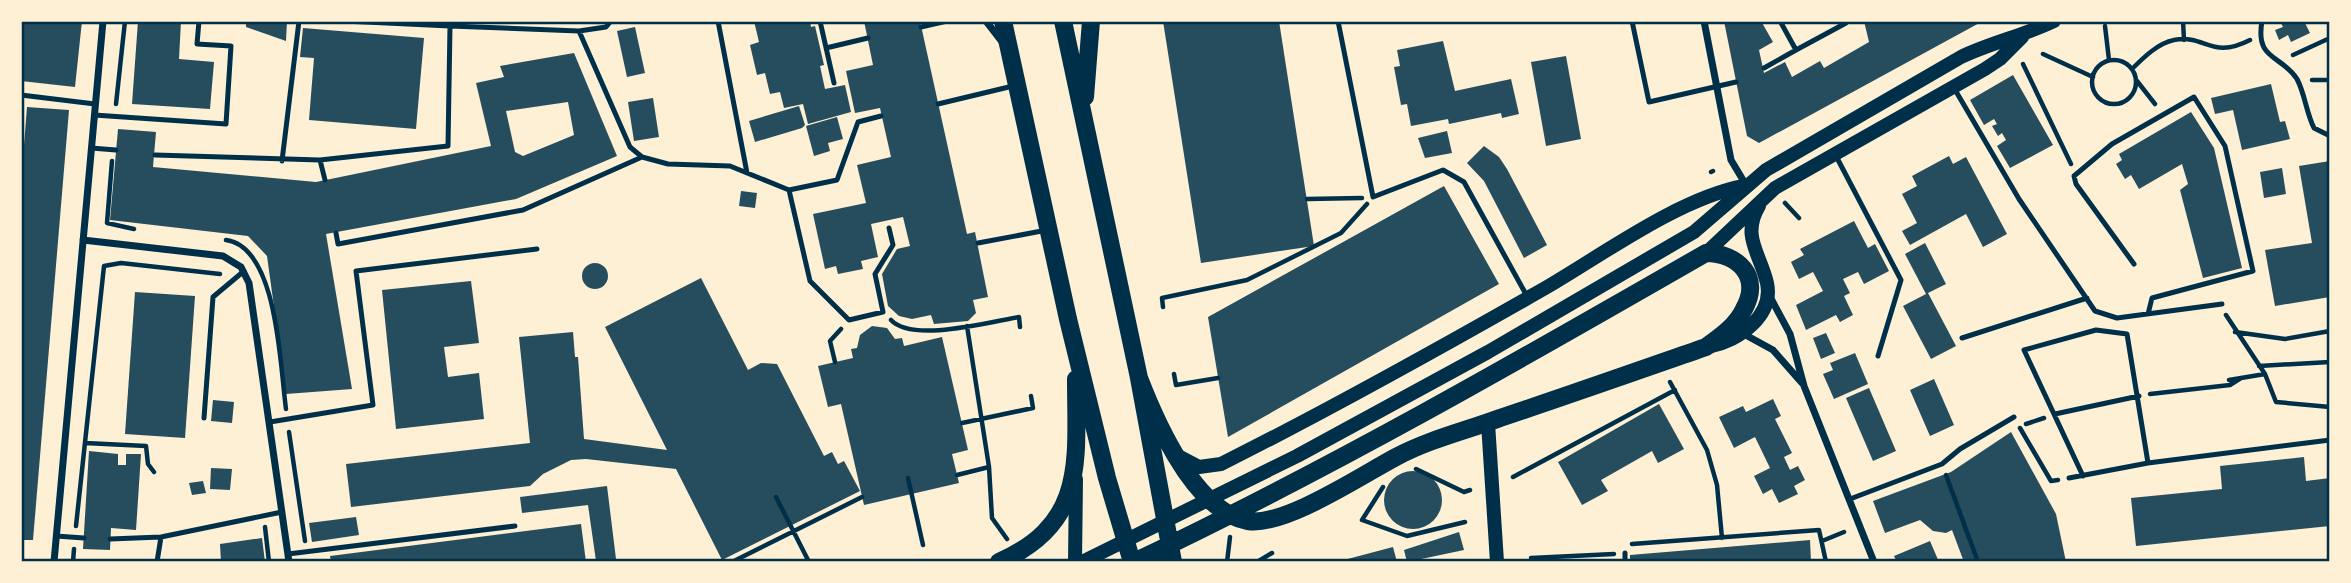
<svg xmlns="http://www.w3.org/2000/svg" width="2351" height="583" font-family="'Alegreya Sans',sans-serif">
<rect width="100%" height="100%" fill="#fdf0d5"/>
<!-- building -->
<path fill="#264d5e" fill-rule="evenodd" d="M21 21H82L75 87 21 81Z
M138 21H181L179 59 214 62 210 109 132 104Z
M246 21H287L286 41 246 27Z
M754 21H810L811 27 815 26 824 65 820 66 825 89 845 85 851 112 808 124 803 104 784 108 780 92 770 94 765 73 757 75 750 45 759 42Z
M864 21H920L967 234 975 232 988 297 973 300 976 313 968 321 934 324 931 315 912 319 899 316 888 306 882 274 897 249 910 246 903 217 871 224 878 257 861 261 863 269 838 274 836 266 825 269 813 214 866 203 857 165 891 157 880 108 855 113 846 71 873 65Z
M1163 21H1279L1314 246 1201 263Z
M1724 21H1761L1773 42 1759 50 1764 73 1785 62 1792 77 1820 61 1824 68 1869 42 1864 21H1983L1759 143 1747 136Z
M2280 21H2304L2310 33 2291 42 2288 35 2279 40 2275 30 2283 27Z
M635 27 645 73 627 77 617 31Z
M303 28 424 38 416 129 309 120 314 58 300 57Z
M1443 41 1455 91 1511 79 1519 114 1502 118 1501 113 1449 124 1448 119 1411 126 1407 104 1401 105 1394 67 1400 66 1397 50Z
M574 53 617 156 516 199 326 234 352 389 286 394 267 256 248 236 110 220 118 129 156 132 153 167 316 182 491 146 476 83 504 77 500 66ZM568 102 574 135 523 156 515 152 506 111Z
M1566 56 1581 139 1546 146 1531 62Z
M2013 75 2053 145 2010 168 1997 146 2006 140 2002 133 1998 136 1992 126 1997 124 1994 119 1984 125 1970 100Z
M2271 84 2280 122 2285 121 2290 139 2242 150 2233 110 2215 114 2211 98Z
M653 98 659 137 634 141 628 102Z
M799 106 805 125 802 128 755 142 749 121Z
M27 107 69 110 33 540H21V183Z
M2191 112 2214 148 2242 268 2203 278 2180 190 2188 184 2182 164 2139 189 2131 175 2125 179 2116 164 2122 160 2119 154Z
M837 117 843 139 828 143 830 151 814 156 806 126Z
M1447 131 1452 153 1425 158 1418 138Z
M1484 146 1499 157 1507 169 1547 245 1524 258 1484 181 1467 163Z
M1949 156 1953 164 1966 157 2007 234 1983 247 1966 214 1910 245 1902 231 1917 223 1902 194 1917 186 1912 176Z
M2330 161V297L2275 306 2265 250 2312 243 2299 166Z
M2282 168 2286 194 2264 198 2260 172Z
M1444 186 1499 284 1228 437 1208 317Z
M741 191 757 193 755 208 739 206Z
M1854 221 1868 248 1875 244 1889 271 1864 284 1858 272 1843 279 1850 293 1844 296 1853 315 1840 322 1836 315 1806 330 1796 305 1823 291 1813 272 1799 279 1791 262 1804 255 1800 249Z
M1925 243 1946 284 1928 293 1956 346 1931 359 1903 306 1926 294 1905 254Z
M582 276a13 13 0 1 1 26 0a13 13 0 1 1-26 0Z
M701 278 748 370 761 363 777 364 824 456 832 452 838 464 844 461 860 491 722 560 676 469 586 459 571 460 543 474 530 486 351 507 346 464 530 443 519 337 573 332 575 357H578L584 439 667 450 605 327Z
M471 281 479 343 444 347 448 377 479 373 484 419 396 429 382 290Z
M135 292 195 296 185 438 125 434Z
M872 326 887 328 895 339 902 338 904 346 942 337 968 450 952 454 959 483 864 505 841 404 828 407 818 366 853 358 851 349 857 348 860 335Z
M1826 333 1835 353 1821 359 1813 338Z
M1855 353 1868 384 1834 399 1823 374 1833 370 1830 363Z
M1934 379 1954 425 1930 436 1910 390Z
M1869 388 1896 451 1873 461 1846 398Z
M1773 399 1781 416 1775 419 1792 453 1784 457 1790 470 1798 466 1805 480 1794 486 1798 494 1779 503 1772 489 1763 494 1754 476 1770 468 1755 437 1734 448 1719 417 1743 406 1746 412Z
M213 400 234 402 232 423 211 421Z
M1659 404 1684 449 1658 463 1652 451 1601 480 1608 491 1582 505 1558 462Z
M2011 432 2056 514 2066 562H1964L1952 530 1946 533 1933 531 1920 520 1885 533 1873 501 1951 472Z
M89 451 118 454V465H126V454H141L136 530 111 528 110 550 83 549Z
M2304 457 2306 481 2330 478V526L2136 546 2131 498 2222 489 2220 466Z
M211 468 232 469 230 490 210 489Z
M1384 500a29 29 0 1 1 58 0a29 29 0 1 1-58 0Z
M203 481 206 493 192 495 189 483Z
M607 486 616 559 596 561 588 505 522 513 520 497Z
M356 517 359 535 312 542 309 523Z
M581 524 586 562H331L330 556Z
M1459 532 1464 550 1407 562 1404 550Z
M262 538 265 562H221L220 544Z
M1810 540 1811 562H1630V555Z
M1930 541 1939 562H1897L1894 556Z
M1393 547 1397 562H1340V561Z"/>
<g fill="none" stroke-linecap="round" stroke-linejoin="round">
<!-- path -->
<path stroke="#003049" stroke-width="4.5" d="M2183 21 2184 40
M2105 26 2109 60
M2043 54 2093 77
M2293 55 2330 38
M2092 82a22 22 0 1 1 44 0a22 22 0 1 1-44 0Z
M2023 64 2071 164
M2132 69C2143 58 2158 43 2174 40 2206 34 2211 60 2250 40
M2312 80H2330
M2137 81 2155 104
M116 104 125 21
M112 161 107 223 134 229
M1711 172 1713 171
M1307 199 1362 198
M1785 203 1799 218
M226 240C278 247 280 367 286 409
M1163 307 1162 298 1247 280 1341 233 1367 204
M2226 315 2265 374 2276 402 2330 407
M891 320C912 343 989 322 1019 317L1020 327
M967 326 989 467 992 518 1007 539
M2235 332 2285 339 2330 331
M835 362 830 341 841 329
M2259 366 2330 362
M1174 374 1176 385 1218 378
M2229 380 2265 374
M1670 382 1707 450 1717 485 1722 538
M2150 394 2230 385 2241 378
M962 423 1033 408 1031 396
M2026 424 2044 418
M2020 428 2051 481 2058 480
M289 432 305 541
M85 443 146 446 148 464 154 472
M1416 469 1464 492 1470 490
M957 475 989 467
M1946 475 1978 562
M1513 477 1675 390
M908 478 923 545
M1383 487 1362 520 1407 536 1465 522
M776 497 809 562
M76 526 104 266 121 263 220 274
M265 527 269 562
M1822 541 1844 532
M1632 544 1819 530 1826 562
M1531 558 1614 554
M73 562 74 549
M732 562 862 497
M1227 562 1230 537
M1257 562 1272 553"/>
<!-- service -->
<path stroke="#003049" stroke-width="5" d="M344 21 450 26
M718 21 747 173
M820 21 834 83
M1338 21 1373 197 1443 170 1464 182 1528 298
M1632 21 1649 102 1736 82
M2262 21C2255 61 2281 54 2297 79 2305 94 2306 112 2314 128L2330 136
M921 27 947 21
M579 31 606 27 611 21
M826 48 868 38
M1796 50 1846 23
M1764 68 1796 50 1780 21
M1954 88 2019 199 2095 311 2117 318 2222 304
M21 95 95 104
M938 104 1013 86
M94 115 226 124 231 46 197 44 199 21
M91 148 116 150
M155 155 320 160 448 146 450 26 579 31 630 147 642 157 668 164 730 166 789 190 837 180 858 122 881 116
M1836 156 1901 280 1878 356
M320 160 325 180
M282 161 299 21
M789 190 810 281 849 320 883 312 875 274 893 245 889 228
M336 233 338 244 523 210 642 157
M978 243 1047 230
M2134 264 2076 184 2074 176 2112 144 2194 97 2225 146 2253 271 2152 298 2148 314
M1962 338 2087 298
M2055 414 2139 396
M204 418 213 297 244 271
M270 422 373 405 356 271 537 249
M2083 476 2024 350 2096 330 2127 334 2148 463
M2069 478 2148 463 2330 440
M1850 499 1942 464 1960 449 2014 417
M56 536 84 538
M110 539 161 537 282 512
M1625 553V562
M288 554 515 526
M157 562 161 537"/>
<!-- minor -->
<path stroke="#003049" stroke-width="7" d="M986 21 1003 43
M1704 21 1731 160 1746 185
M83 240 223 256 241 267 249 283 289 562
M1768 293 1790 334 1804 386 1874 562
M1742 333 1773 350 1802 383
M54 562 103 21"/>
<!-- secondary -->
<path stroke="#003049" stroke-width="14" d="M1706 253 1775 188 1985 69 2000 59 2022 37
M1711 346C1738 341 1774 316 1767 283 1760 253 1741 236 1759 206
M1488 423 1497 562
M1178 456 1199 467 1221 464C1331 409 1440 348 1547 287 1605 253 1680 198 1744 186
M1075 562 1076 479
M1082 562 1297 456 1488 352 1694 232 1766 170 1961 57C1992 42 2023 36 2054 21"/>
<!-- primary -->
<path stroke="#003049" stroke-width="18" d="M1003 21 1068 319 1107 478 1132 562
M1063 21 1139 378 1173 562
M1085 97 1091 21
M999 562C1087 523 1076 461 1076 379
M1134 562C1330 469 1518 361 1706 253 1738 253 1762 277 1744 309 1736 326 1720 337 1706 347 1637 371 1569 395 1500 418 1465 431 1430 439 1396 457 1362 475 1284 527 1248 521 1195 512 1156 422 1139 378"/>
</g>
<!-- border -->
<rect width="2351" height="583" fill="none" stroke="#fdf0d5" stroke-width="46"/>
<rect x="23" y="23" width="2305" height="537" fill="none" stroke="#003049" stroke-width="2.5"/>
</svg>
